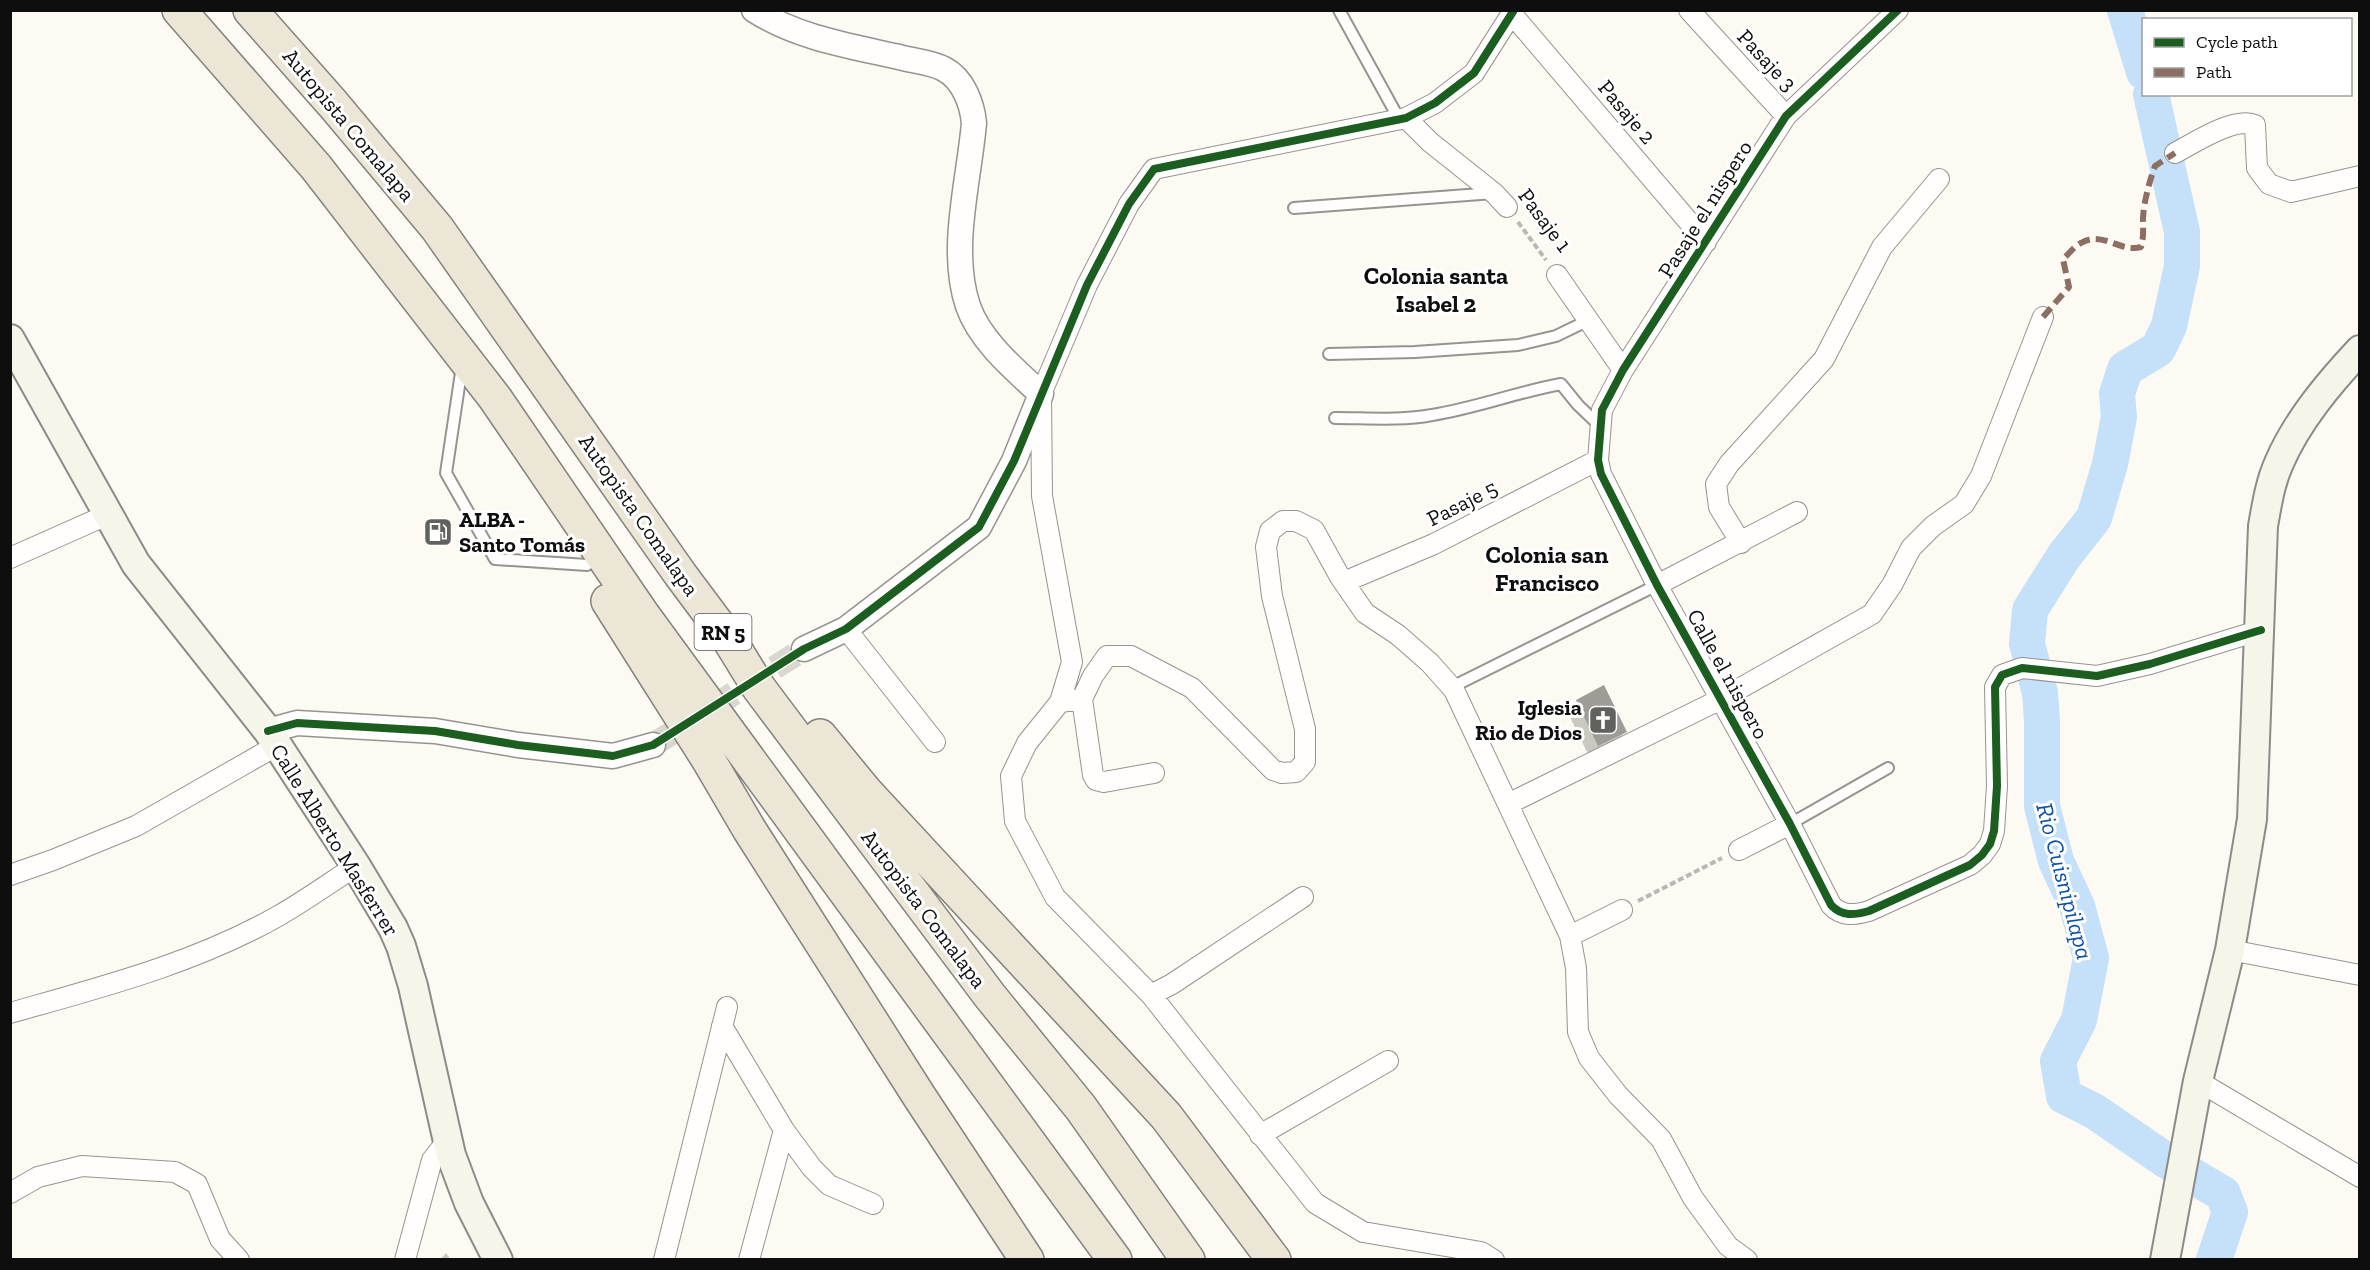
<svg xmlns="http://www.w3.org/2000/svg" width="2370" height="1270" font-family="'Zilla Slab',serif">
<rect width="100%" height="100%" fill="#fcfaf2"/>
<!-- shadow -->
<path fill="#0003" d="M1604 687 1625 732 1616 741 1588 754 1567 711 1576 702Z
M446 1253 451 1260H440Z"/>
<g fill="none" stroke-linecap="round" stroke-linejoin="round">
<!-- river -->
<path stroke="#c5e0f9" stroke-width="36" d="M2125 10 2144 72
M2151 94 2182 232V266L2169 326 2158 349 2125 369 2117 394 2119 417 2110 464 2094 518 2064 556 2030 610 2027 644 2040 693 2042 721V806L2056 861 2077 906 2091 958 2079 1020 2058 1061 2064 1096 2094 1111 2164 1159 2223 1194 2230 1212 2214 1260"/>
</g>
<!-- building -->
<path fill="#9f9c98" d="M1604 685 1627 732 1598 746 1576 700Z"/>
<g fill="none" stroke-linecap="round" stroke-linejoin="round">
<!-- tertiary-tunnel -->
<path stroke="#d8d7d0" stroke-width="24" stroke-dasharray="24 12" stroke-linecap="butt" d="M653 745 804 649"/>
<!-- service casing -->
<g stroke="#959491" stroke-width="14">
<path id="service" d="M1339 10 1399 119
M1294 208 1494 193
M1329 354 1415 352 1518 345 1556 336 1589 320
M462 366 446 473 495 559 587 565
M1335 418C1367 418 1400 421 1432 415 1476 408 1517 392 1561 384L1578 405 1600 426
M1452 687 1657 585
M1790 824 1888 768"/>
</g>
<!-- minor casing -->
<g stroke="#959491" stroke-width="22">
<path id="minor" d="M1689 10 1786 116
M1898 10 1786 116 1623 370 1602 410 1598 460 1601 474 1657 585 1790 824 1831 905C1842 917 1855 915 1869 911L1970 865 1982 855 1990 844 1994 831 1997 786 1995 687 2002 675 2022 668 2097 676 2150 664 2261 630
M1511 13 1706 242
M1406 118 1430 142 1494 193 1507 207
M2175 153C2194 143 2235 116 2255 125L2257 168 2269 184 2291 192 2360 176
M1557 275 1623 370
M1741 543 1719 507 1716 484 1729 464 1824 359 1882 247 1939 179
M10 558 109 514
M1344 582 1434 544 1598 460
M1657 585 1797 512
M846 629 935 742
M1082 699 1093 775 1096 780 1104 782 1154 773
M1060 702 1082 699 1093 676 1107 656H1131L1192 688 1273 770 1282 773 1296 772 1305 762V729L1272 596 1266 547 1270 531 1283 521H1296L1314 530 1340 577 1365 613 1398 635 1430 663 1454 690 1570 936 1576 968 1578 1032 1589 1058 1618 1095 1661 1139 1693 1198 1728 1246 1747 1260
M1508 804 1721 699 1872 614 1892 585 1911 548 1933 526 1964 504 1981 476 2043 317
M1739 850 1790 824
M10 875 53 860 136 826 276 746
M1570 936 1622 910
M2230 950 2360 975
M1151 995 1172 984 1303 897
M10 1013C102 987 196 963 280 915 306 900 331 882 356 866
M722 1026 784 1130 812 1168 829 1185 873 1204
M2198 1081 2360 1177
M1260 1135 1388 1061
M10 1193 38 1177 82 1166 175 1172 197 1184 220 1239 239 1260
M405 1260 432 1160 447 1141
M664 1260 727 1007
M749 1260 784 1130
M1494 1260 1481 1252 1363 1232 1315 1203 1151 995 1055 897 1015 821 1011 776 1027 743 1060 702 1072 662 1042 496 1041 394 1087 285 1129 204 1154 169 1406 118 1435 103 1474 73 1514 10"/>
</g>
<!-- tertiary casing -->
<g stroke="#959491" stroke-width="27">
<path id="tertiary" d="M754 10C798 38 850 46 899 57 913 61 931 62 944 69 963 79 972 103 974 123 969 181 949 250 968 306 980 341 1015 370 1041 394L1014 461 979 527 846 629 804 649
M268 731 297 723 435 731 518 745 613 756 653 745"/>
</g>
<!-- secondary casing -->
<g stroke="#8c8b87" stroke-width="32">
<path id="secondary" d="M10 339 136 564 268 731 356 866 393 928 401 946 413 986 451 1155 469 1203 498 1260
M2165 1260 2198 1081 2230 950 2252 819 2263 526C2267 504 2270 483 2279 463 2297 421 2329 383 2360 350"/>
</g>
<!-- trunk casing -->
<g stroke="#82827e" stroke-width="36">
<path id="trunk" d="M179 10 316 167 495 398 643 615 1115 1260
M250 10 333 104 437 228 680 574 730 641 759 688 990 996 1081 1108 1188 1260
M608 601 708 759 749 829 919 1096 1027 1260
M820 736 866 792 1166 1116 1274 1260"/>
</g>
<!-- path -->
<path stroke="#b8b8b6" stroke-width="4" stroke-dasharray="6 3" stroke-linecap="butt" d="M1518 222 1546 260
M1638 901 1722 858"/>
<!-- service -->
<use href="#service" stroke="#fffefd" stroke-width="10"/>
<!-- minor -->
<use href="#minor" stroke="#fffefd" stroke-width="20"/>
<!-- tertiary -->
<use href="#tertiary" stroke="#fffefd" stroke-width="24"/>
<!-- secondary -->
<use href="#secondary" stroke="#f5f5ea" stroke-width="28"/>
<!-- trunk -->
<use href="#trunk" stroke="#ece6d6" stroke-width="33"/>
<!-- quiet -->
<path stroke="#8d6e63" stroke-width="6" stroke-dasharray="12 6" stroke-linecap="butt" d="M2043 317 2069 287 2063 259C2069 254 2074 246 2081 243 2102 230 2120 253 2141 247 2144 237 2143 229 2143 218 2144 201 2149 183 2155 166L2175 153"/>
<!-- cycleway casing -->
<g stroke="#fff" stroke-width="11">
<path id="cycleway" d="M1898 10 1786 116 1623 370 1602 410 1598 460 1601 474 1657 585 1790 824 1831 905C1842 917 1855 915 1869 911L1970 865 1982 855 1990 844 1994 831 1997 786 1995 687 2002 675 2022 668 2097 676 2150 664 2261 630
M268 731 297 723 435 731 518 745 613 756 653 745 804 649 846 629 979 527 1014 461 1087 285 1129 204 1154 169 1406 118 1435 103 1474 73 1514 10"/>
</g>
<!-- cycleway -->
<use href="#cycleway" stroke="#1b5e20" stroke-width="8"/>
</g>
<!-- icons -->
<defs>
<g id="fuel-square" transform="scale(1.5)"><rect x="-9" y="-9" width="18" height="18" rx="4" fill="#61615e" stroke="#fff"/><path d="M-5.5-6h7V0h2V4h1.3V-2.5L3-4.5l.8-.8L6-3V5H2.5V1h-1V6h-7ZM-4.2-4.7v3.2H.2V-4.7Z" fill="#fff"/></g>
<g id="church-square" transform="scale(1.5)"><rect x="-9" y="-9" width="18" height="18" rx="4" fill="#61615e" stroke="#fff"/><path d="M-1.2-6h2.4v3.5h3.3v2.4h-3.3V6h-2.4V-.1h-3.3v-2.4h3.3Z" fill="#fff"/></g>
</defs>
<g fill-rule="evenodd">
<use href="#fuel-square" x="438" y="532"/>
<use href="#church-square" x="1603" y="720"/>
</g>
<g text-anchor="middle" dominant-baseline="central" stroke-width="6" stroke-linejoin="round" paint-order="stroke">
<!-- shield labels -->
<rect fill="#fff" stroke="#565656" stroke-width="1.5" x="694.5" y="614" width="57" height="36" rx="4.5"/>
<g font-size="21" font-weight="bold" fill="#0e0e0e">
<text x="723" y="632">RN 5</text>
</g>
<!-- street labels -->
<g font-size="22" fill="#0e0e0e" stroke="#fff">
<text transform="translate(1767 60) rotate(47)">Pasaje 3</text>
<text transform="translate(1627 112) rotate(50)">Pasaje 2</text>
<text transform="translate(349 125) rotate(50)">Autopista Comalapa</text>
<text transform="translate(1705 209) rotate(-58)">Pasaje el nispero</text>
<text transform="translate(1545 220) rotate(53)">Pasaje 1</text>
<text transform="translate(1462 503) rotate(-27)">Pasaje 5</text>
<text transform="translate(639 515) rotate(55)">Autopista Comalapa</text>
<text transform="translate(1728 674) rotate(61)">Calle el nispero</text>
<text transform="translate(335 840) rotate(58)">Calle Alberto Masferrer</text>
<text transform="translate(924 909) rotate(53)">Autopista Comalapa</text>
</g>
<!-- poi labels -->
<g font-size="22" font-weight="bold" fill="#0e0e0e" stroke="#fff" text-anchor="start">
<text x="459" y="519">ALBA -<tspan x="459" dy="25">Santo Tomás</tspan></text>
<text x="1582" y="707" text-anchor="end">Iglesia<tspan x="1582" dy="25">Rio de Dios</tspan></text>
</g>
<!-- neighbourhood labels -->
<g font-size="24" font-weight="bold" fill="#0e0e0e" stroke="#fff">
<text x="1436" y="275">Colonia santa<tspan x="1436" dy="28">Isabel 2</tspan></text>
<text x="1547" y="554">Colonia san<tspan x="1547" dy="28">Francisco</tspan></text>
</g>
<!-- water labels -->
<g font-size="24" font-style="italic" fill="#0c52ab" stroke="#fff">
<text transform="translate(2065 881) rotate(75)">Rio Cuisnipilapa</text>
</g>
</g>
<!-- border -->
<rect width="2370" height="1270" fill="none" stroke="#0e0e0e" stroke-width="24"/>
<!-- legend -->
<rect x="2142" y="18" width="210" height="78" fill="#ffffff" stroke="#9f9f9f" stroke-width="1.5"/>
<rect x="2154" y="38" width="30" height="9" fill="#1b5e20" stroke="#9f9f9f" stroke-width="1.5"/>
<text x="2196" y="48" font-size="18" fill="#0e0e0e">Cycle path</text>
<rect x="2154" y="68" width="30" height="9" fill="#8d6e63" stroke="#9f9f9f" stroke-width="1.5"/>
<text x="2196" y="78" font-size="18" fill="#0e0e0e">Path</text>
</svg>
